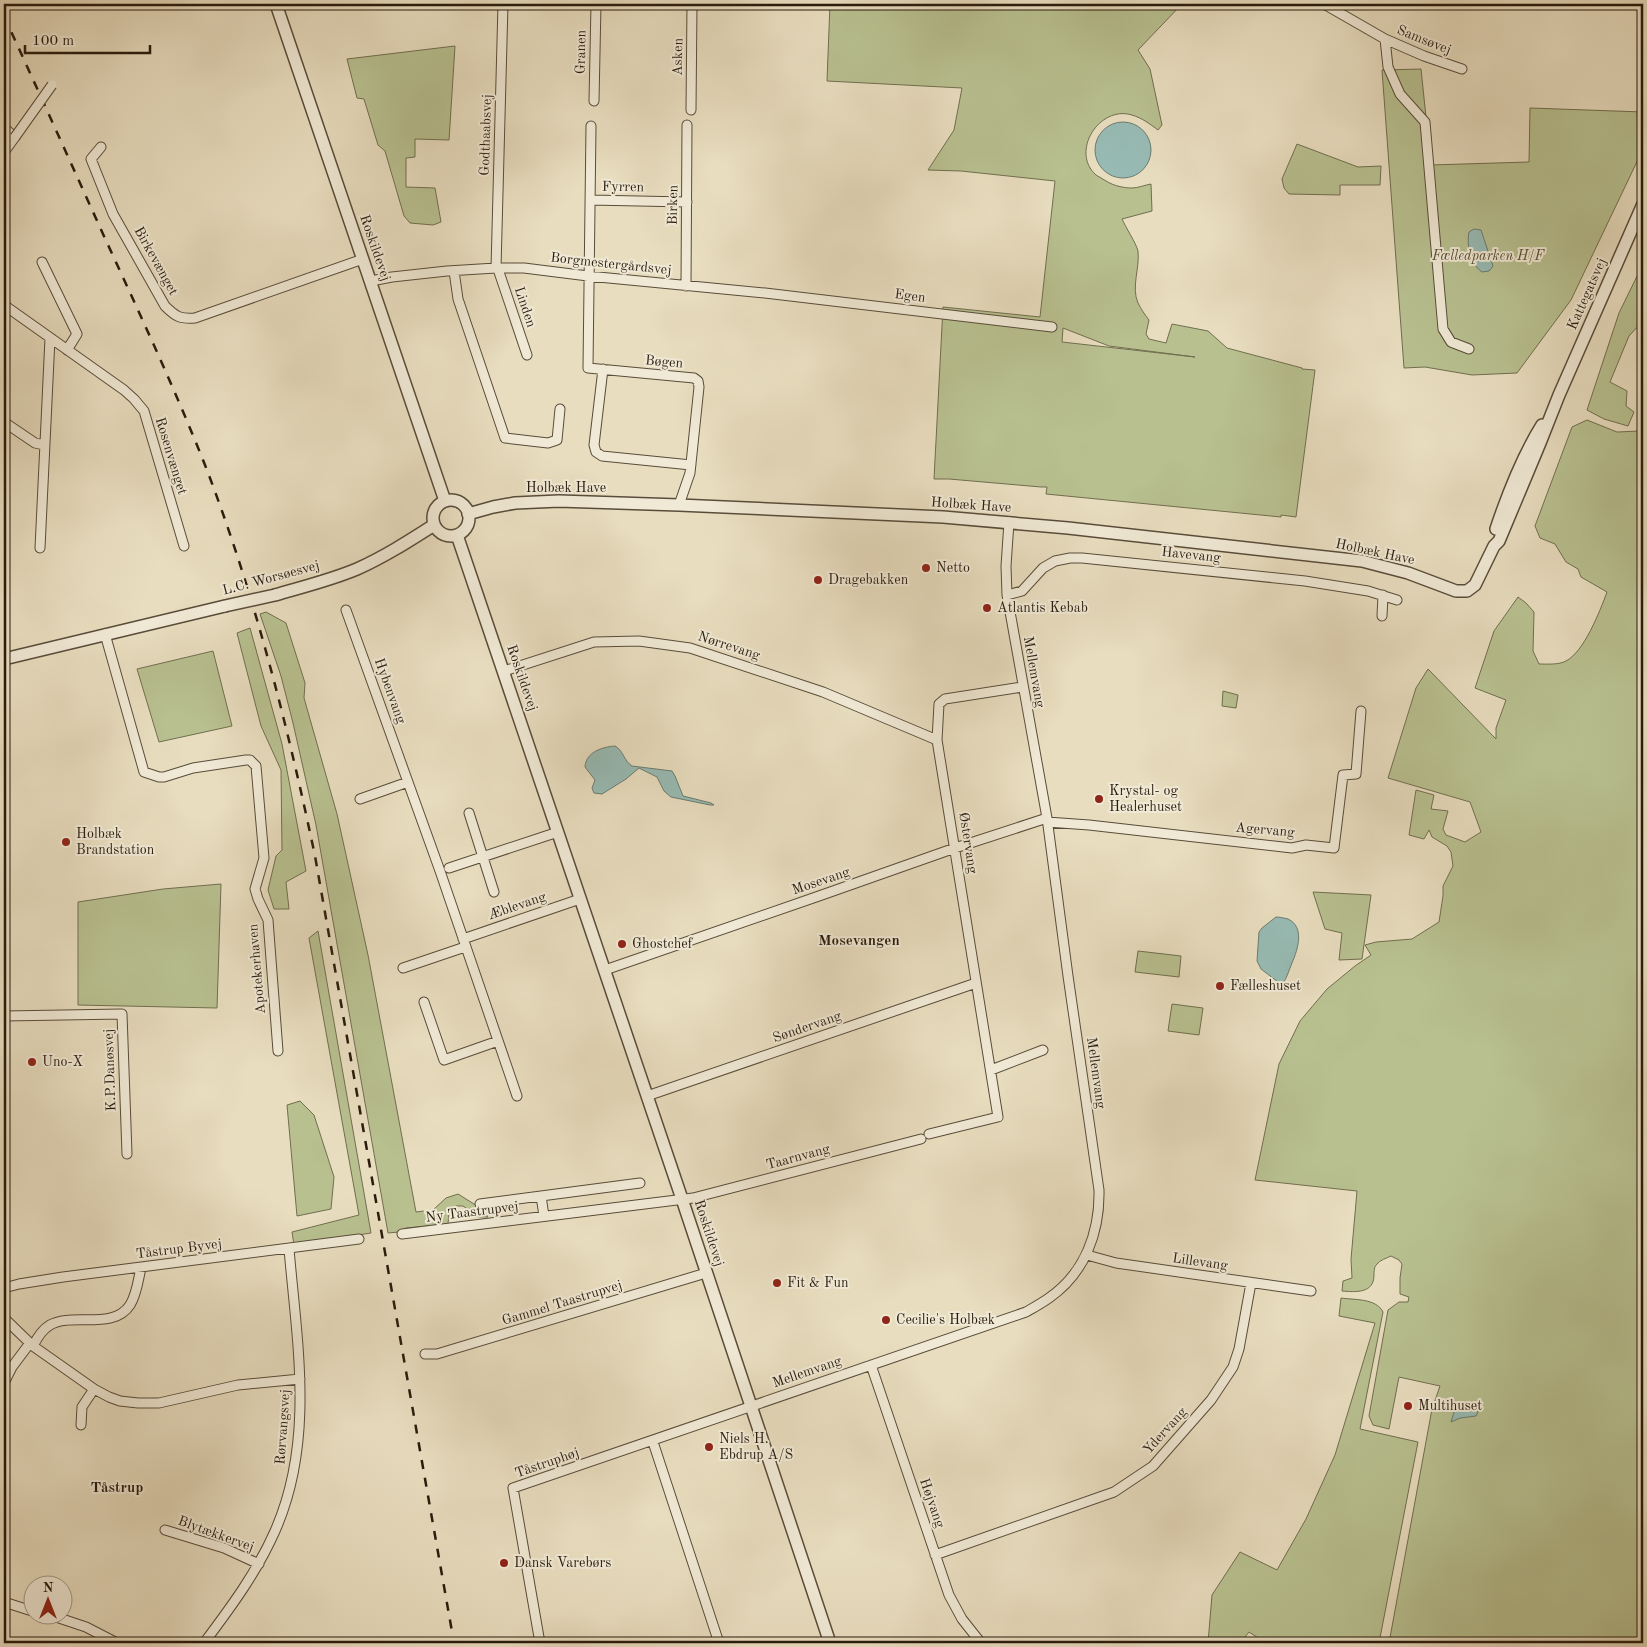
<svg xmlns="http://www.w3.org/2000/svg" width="1647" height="1647" font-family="'Old Standard TT',serif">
<rect width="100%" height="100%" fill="#e8ddbf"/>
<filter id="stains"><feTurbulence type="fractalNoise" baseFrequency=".004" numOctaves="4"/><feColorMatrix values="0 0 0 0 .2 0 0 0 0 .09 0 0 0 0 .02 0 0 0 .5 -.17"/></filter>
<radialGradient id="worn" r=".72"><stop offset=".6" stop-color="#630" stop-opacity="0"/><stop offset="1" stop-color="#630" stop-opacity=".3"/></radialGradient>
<!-- green -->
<path fill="#b8c090" stroke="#706e4e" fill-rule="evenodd" d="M830 4H1182L1138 50 1150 69 1162 125 1158 130C1150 124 1142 118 1132 115 1099 105 1070 152 1096 175 1099 177 1103 179 1106 181 1114 186 1124 188 1132 188 1138 188 1145 185 1151 184L1152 211 1122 219C1126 228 1136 243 1138 251 1140 268 1131 287 1138 303 1141 309 1145 315 1149 320L1146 334 1149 339 1166 343 1172 324 1208 331 1227 348 1302 368V369L1315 370 1296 517 1281 515V517L1046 494 1047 487H1041L949 479H934L943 307 1040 317 1055 181 961 171 928 170 954 130 962 88 827 81ZM1063 328 1109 346 1195 357 1062 342Z
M455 46 449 140 415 139V157L406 158V187L435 188 441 222 433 225 410 223 404 216 385 151 378 145 364 99 357 98 347 59Z
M1421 69 1431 165 1529 162 1530 108 1643 112V149L1571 300 1517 373 1472 375 1425 367 1404 368 1382 70Z
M1297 144 1358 167 1381 166 1380 185H1340V195L1289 194 1284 188 1282 179Z
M1643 264V321L1629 336 1610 382 1627 391 1626 406 1634 412 1628 426 1604 419 1587 410 1619 313Z
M1587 420 1617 432 1640 431 1643 440V1643H1389L1432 1409 1440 1386 1399 1377 1389 1429 1373 1425 1369 1416 1388 1310 1399 1302H1408L1409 1297 1400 1294V1278L1402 1264 1399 1260 1391 1256C1387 1258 1380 1260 1377 1264 1374 1267 1374 1271 1374 1275 1374 1294 1355 1292 1342 1291L1343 1281 1352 1278 1351 1259 1357 1191 1255 1180 1279 1064 1300 1021 1327 989 1355 966 1371 955 1365 945 1376 942 1412 939 1439 922 1443 896V886L1453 866 1451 852 1447 846 1432 837 1429 830 1424 839 1409 835 1416 790 1434 795 1431 809 1448 811 1443 829 1446 835 1465 842 1481 832 1470 802 1388 778 1416 688 1428 669 1496 739V728L1506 700 1475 688 1494 631 1518 597 1526 603 1534 612 1533 651 1539 664C1547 664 1559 665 1566 661 1584 652 1600 611 1607 592L1581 577 1578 569 1566 562 1555 544 1540 538 1535 526 1572 427Z
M266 612 286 623 305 683 304 698 337 814 368 955 416 1212 433 1210 446 1198 458 1194 482 1209 488 1217H479L463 1206H456L449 1212 448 1224 406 1228 399 1232 388 1233 316 825 293 723 281 676 260 614Z
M250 628 282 744 306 871 286 882 289 909H274L268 890 276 856 282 850 281 770 261 726 237 633Z
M213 651 232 726 159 742 137 669Z
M1223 691 1238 695 1236 708 1222 706Z
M221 884 217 1008 78 1005V902L163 889Z
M1313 892 1371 895 1362 959 1339 960 1342 933 1325 929Z
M318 931 371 1233 294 1245 292 1232 359 1215 309 938Z
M1138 951 1181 956 1179 977 1135 972Z
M1172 1004 1203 1008 1199 1035 1168 1031Z
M300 1101 314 1115 334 1177 331 1209 297 1216 287 1105Z
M1341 1298C1354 1300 1376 1298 1383 1312L1360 1429 1418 1442 1379 1643H1266L1249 1632 1240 1643H1208L1212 1595 1240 1552 1277 1570 1306 1519 1335 1455 1375 1323 1339 1316Z"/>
<!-- water -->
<path fill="#97bbb4" stroke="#6b7b71" d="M1095 150a28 28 0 1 1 56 0a28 28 0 1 1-56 0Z
M1474 229 1481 230 1493 266 1489 271 1482 272C1471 265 1466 245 1469 232Z
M615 746C623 750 624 761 632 766L672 771 675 776 683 796 711 803 714 805H710L671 797 664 791 657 777 639 768 626 779 602 794 594 793 592 788 595 780 585 767C586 752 602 747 615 746Z
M1276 917C1279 917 1284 918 1288 919 1305 927 1298 949 1292 963 1289 970 1287 978 1282 985L1261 969 1257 961 1259 932 1262 928Z
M1464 1402 1475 1406 1478 1412 1476 1416 1460 1418 1451 1422 1455 1409Z"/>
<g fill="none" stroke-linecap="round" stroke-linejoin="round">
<!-- minor casing -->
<g stroke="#594c3a" stroke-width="11">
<path id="minor" d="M1324 4 1385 39 1424 56 1462 69
M1385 39 1388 67 1400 94 1425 122 1443 329 1451 342 1469 349
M594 101 596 4
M691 110 692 4
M591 126 588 368 694 378 698 381 699 387 690 473 679 505
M4 128 15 137 4 152
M101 147 91 159 113 214 165 306C176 317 180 319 195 318L363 259
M590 200 687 202
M42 262 77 334 67 350
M496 268 503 4
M499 268V272L527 355
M454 271 458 299 505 438 548 443 557 440 560 409
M371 281 392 277 447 271 496 268H524L588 276 765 293 1052 327
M686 286 687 125
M4 305 124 390 134 399 144 411 184 546
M603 369 594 445 596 452 602 456 691 465
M4 422 35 443 44 445
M40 548 50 338
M1007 595 1022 591 1043 568 1055 561 1070 558H1082L1305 581 1368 591 1397 600
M346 610 440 871 517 1096
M1382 616 1383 595
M105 634 144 772 159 777H164L193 768 246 760H250L256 766 264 858 255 889 258 899 268 920 278 1051
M504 671 594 642 639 641 690 648 823 692 937 740
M360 799 408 782
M469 813 494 892
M1047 822 1089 825 1292 848 1306 845 1334 848 1343 775 1356 774 1361 711
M449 868 558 832
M463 939 580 899
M403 968 465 947
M605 970 819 896 955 848 1047 818
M424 1002 444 1060 498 1041
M4 1016 122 1014 127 1154
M991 1070 1043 1050
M647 1096 976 983
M929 1134 998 1117 937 740 939 704 945 699 1022 687
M480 1204 541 1196
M544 1216 541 1196 640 1183
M402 1234 693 1198 921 1139
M1087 1255 1116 1263 1311 1291
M4 1288 19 1284 63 1277 359 1239
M4 1318 33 1346 94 1389 109 1397 120 1401 138 1403H159L238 1385 300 1379
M33 1346C37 1338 43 1329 50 1325 72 1312 113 1331 130 1305 137 1294 138 1280 141 1268
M425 1354H437L706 1273
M871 1365 949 1595 962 1619 981 1643
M4 1383 12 1367 30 1343
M81 1425 82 1407 94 1389
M653 1442 719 1643
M165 1530 224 1548 259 1564
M935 1555 1114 1492 1153 1466 1211 1400 1233 1367 1239 1349 1251 1283
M4 1602 32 1611
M47 1614 86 1627 117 1643
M204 1643C231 1607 257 1572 275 1531 315 1441 297 1343 289 1249
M540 1643 513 1488 1026 1312C1033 1308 1042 1303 1049 1298 1085 1273 1100 1232 1099 1190L1068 976 1047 818 1007 595 1006 566 1009 522"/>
</g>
<!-- tertiary casing -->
<g stroke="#594c3a" stroke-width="14">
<path id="tertiary" d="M276 4 445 501
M433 518a18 18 0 1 1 36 0a18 18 0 1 1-36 0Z
M468 514 493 507 515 503 559 501 679 505 943 517 1068 528 1362 561 1408 573 1456 591H1467L1475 585 1494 546 1499 541 1540 443 1559 395 1643 204
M1496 529C1508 493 1522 457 1542 425
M457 535 682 1199 830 1643
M275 595C302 587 331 580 357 569 384 557 409 541 434 525
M4 659 225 606"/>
</g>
<!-- minor -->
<use href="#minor" stroke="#f0e9d5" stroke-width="9"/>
<!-- tertiary -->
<use href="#tertiary" stroke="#f0e9d5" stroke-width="11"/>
<!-- rail -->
<path stroke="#291b0d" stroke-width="2.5" stroke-dasharray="9 9" stroke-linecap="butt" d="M4 16C37 88 70 161 103 234 138 310 174 387 205 465 254 592 287 723 315 856L454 1643"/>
<!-- minor-bridge casing -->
<g stroke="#594c3a" stroke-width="11" stroke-linecap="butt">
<path id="minor-bridge" d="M15 137 52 85"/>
</g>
<!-- tertiary-bridge casing -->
<g stroke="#594c3a" stroke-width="14" stroke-linecap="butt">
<path id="tertiary-bridge" d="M225 606 275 595"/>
</g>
<!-- minor-bridge -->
<use href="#minor-bridge" stroke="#f0e9d5" stroke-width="9"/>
<!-- tertiary-bridge -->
<use href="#tertiary-bridge" stroke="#f0e9d5" stroke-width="11"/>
</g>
<!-- markers -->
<g fill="#8f2418" stroke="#f0e9d5" stroke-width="2">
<circle cx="926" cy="568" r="5"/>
<circle cx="818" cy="580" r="5"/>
<circle cx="987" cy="608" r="5"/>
<circle cx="1099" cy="799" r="5"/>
<circle cx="66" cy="842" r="5"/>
<circle cx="622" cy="944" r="5"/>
<circle cx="1220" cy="986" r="5"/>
<circle cx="32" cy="1062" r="5"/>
<circle cx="777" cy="1283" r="5"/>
<circle cx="886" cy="1320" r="5"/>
<circle cx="1408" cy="1406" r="5"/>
<circle cx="709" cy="1447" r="5"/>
<circle cx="504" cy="1563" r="5"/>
</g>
<g text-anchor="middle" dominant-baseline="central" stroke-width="4" stroke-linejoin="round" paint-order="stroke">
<!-- street labels -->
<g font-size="14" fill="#291b0d" stroke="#f0e9d5">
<text transform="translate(1424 40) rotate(22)">Samsøvej</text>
<text transform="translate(581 52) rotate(-89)">Granen</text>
<text transform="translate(678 57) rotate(-89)">Asken</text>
<text transform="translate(486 135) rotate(-88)">Godthaabsvej</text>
<text transform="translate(623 187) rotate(1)">Fyrren</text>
<text transform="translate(673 205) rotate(-89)">Birken</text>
<text transform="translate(375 248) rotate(71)">Roskildevej</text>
<text transform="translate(156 261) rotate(61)">Birkevænget</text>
<text transform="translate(611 264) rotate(6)">Borgmestergårdsvej</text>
<text transform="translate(1587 294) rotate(-66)">Kattegatsvej</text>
<text transform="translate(910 296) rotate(7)">Egen</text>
<text transform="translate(525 307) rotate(71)">Linden</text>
<text transform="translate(664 362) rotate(5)">Bøgen</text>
<text transform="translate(171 456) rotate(73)">Rosenvænget</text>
<text x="566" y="488">Holbæk Have</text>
<text transform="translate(971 505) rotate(4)">Holbæk Have</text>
<text transform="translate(1375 552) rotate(12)">Holbæk Have</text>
<text transform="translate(1191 555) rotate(6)">Havevang</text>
<text transform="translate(271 578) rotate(-15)">L.C. Worsøesvej</text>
<text transform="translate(729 646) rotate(18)">Nørrevang</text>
<text transform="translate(1034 672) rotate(80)">Mellemvang</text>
<text transform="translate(522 678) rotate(71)">Roskildevej</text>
<text transform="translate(390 691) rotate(70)">Hybenvang</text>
<text transform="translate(1265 830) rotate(5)">Agervang</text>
<text transform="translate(968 843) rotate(81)">Østervang</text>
<text transform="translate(821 881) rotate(-19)">Mosevang</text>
<text transform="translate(517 906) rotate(-19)">Æblevang</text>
<text transform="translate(257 969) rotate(-95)">Apotekerhaven</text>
<text transform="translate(807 1027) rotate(-19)">Søndervang</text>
<text transform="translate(110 1070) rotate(-92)">K.P.Danøsvej</text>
<text transform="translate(1096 1073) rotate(82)">Mellemvang</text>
<text transform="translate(798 1157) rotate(-15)">Taarnvang</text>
<text transform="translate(472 1212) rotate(-7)">Ny Taastrupvej</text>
<text transform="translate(709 1233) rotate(72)">Roskildevej</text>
<text transform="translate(179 1249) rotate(-7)">Tåstrup Byvej</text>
<text transform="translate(1200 1262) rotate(8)">Lillevang</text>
<text transform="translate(562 1303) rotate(-17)">Gammel Taastrupvej</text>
<text transform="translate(807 1372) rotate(-19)">Mellemvang</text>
<text transform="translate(283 1427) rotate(-86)">Rørvangsvej</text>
<text transform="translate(1165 1431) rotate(-48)">Ydervang</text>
<text transform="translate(547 1463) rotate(-19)">Tåstruphøj</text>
<text transform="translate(932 1503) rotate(71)">Højvang</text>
<text transform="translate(216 1534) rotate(20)">Blytækkervej</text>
</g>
<!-- park labels -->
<g font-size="14" font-style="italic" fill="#544d34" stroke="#f0e9d5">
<text x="1488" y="256">Fælledparken H/F</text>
</g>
<!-- poi labels -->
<g font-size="14" fill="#291b0d" stroke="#f0e9d5" text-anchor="start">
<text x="936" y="568">Netto</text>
<text x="828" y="580">Dragebakken</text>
<text x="997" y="608">Atlantis Kebab</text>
<text x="1109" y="791">Krystal- og<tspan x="1109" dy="16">Healerhuset</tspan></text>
<text x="76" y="834">Holbæk<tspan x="76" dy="16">Brandstation</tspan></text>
<text x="632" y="944">Ghostchef</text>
<text x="1230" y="986">Fælleshuset</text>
<text x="42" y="1062">Uno-X</text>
<text x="787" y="1283">Fit &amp; Fun</text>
<text x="896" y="1320">Cecilie's Holbæk</text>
<text x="1418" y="1406">Multihuset</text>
<text x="719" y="1439">Niels H.<tspan x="719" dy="16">Ebdrup A/S</tspan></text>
<text x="514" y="1563">Dansk Varebørs</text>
</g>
<!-- neighbourhood labels -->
<g font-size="15" font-weight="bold" fill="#291b0d" stroke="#f0e9d5">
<text x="859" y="941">Mosevangen</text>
<text x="117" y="1488">Tåstrup</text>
</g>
</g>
<!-- margin -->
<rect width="1647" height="1647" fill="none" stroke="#e8ddbf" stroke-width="20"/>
<rect x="5" y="5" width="1637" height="1637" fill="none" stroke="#291b0d" stroke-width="2.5"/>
<rect x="10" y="10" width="1627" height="1627" fill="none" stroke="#291b0d"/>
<!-- north arrow -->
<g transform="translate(48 1600)"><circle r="24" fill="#f0e9d5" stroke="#a09785"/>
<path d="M0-4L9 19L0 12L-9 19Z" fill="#8f2418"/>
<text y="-8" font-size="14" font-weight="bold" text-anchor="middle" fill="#291b0d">N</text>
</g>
<!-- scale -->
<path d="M25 45v8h125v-8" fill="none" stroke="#291b0d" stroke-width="2.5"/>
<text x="32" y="45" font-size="15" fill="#291b0d" stroke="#f0e9d5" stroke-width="4" paint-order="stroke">100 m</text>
<rect width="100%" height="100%" filter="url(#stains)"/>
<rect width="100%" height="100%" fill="url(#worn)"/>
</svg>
